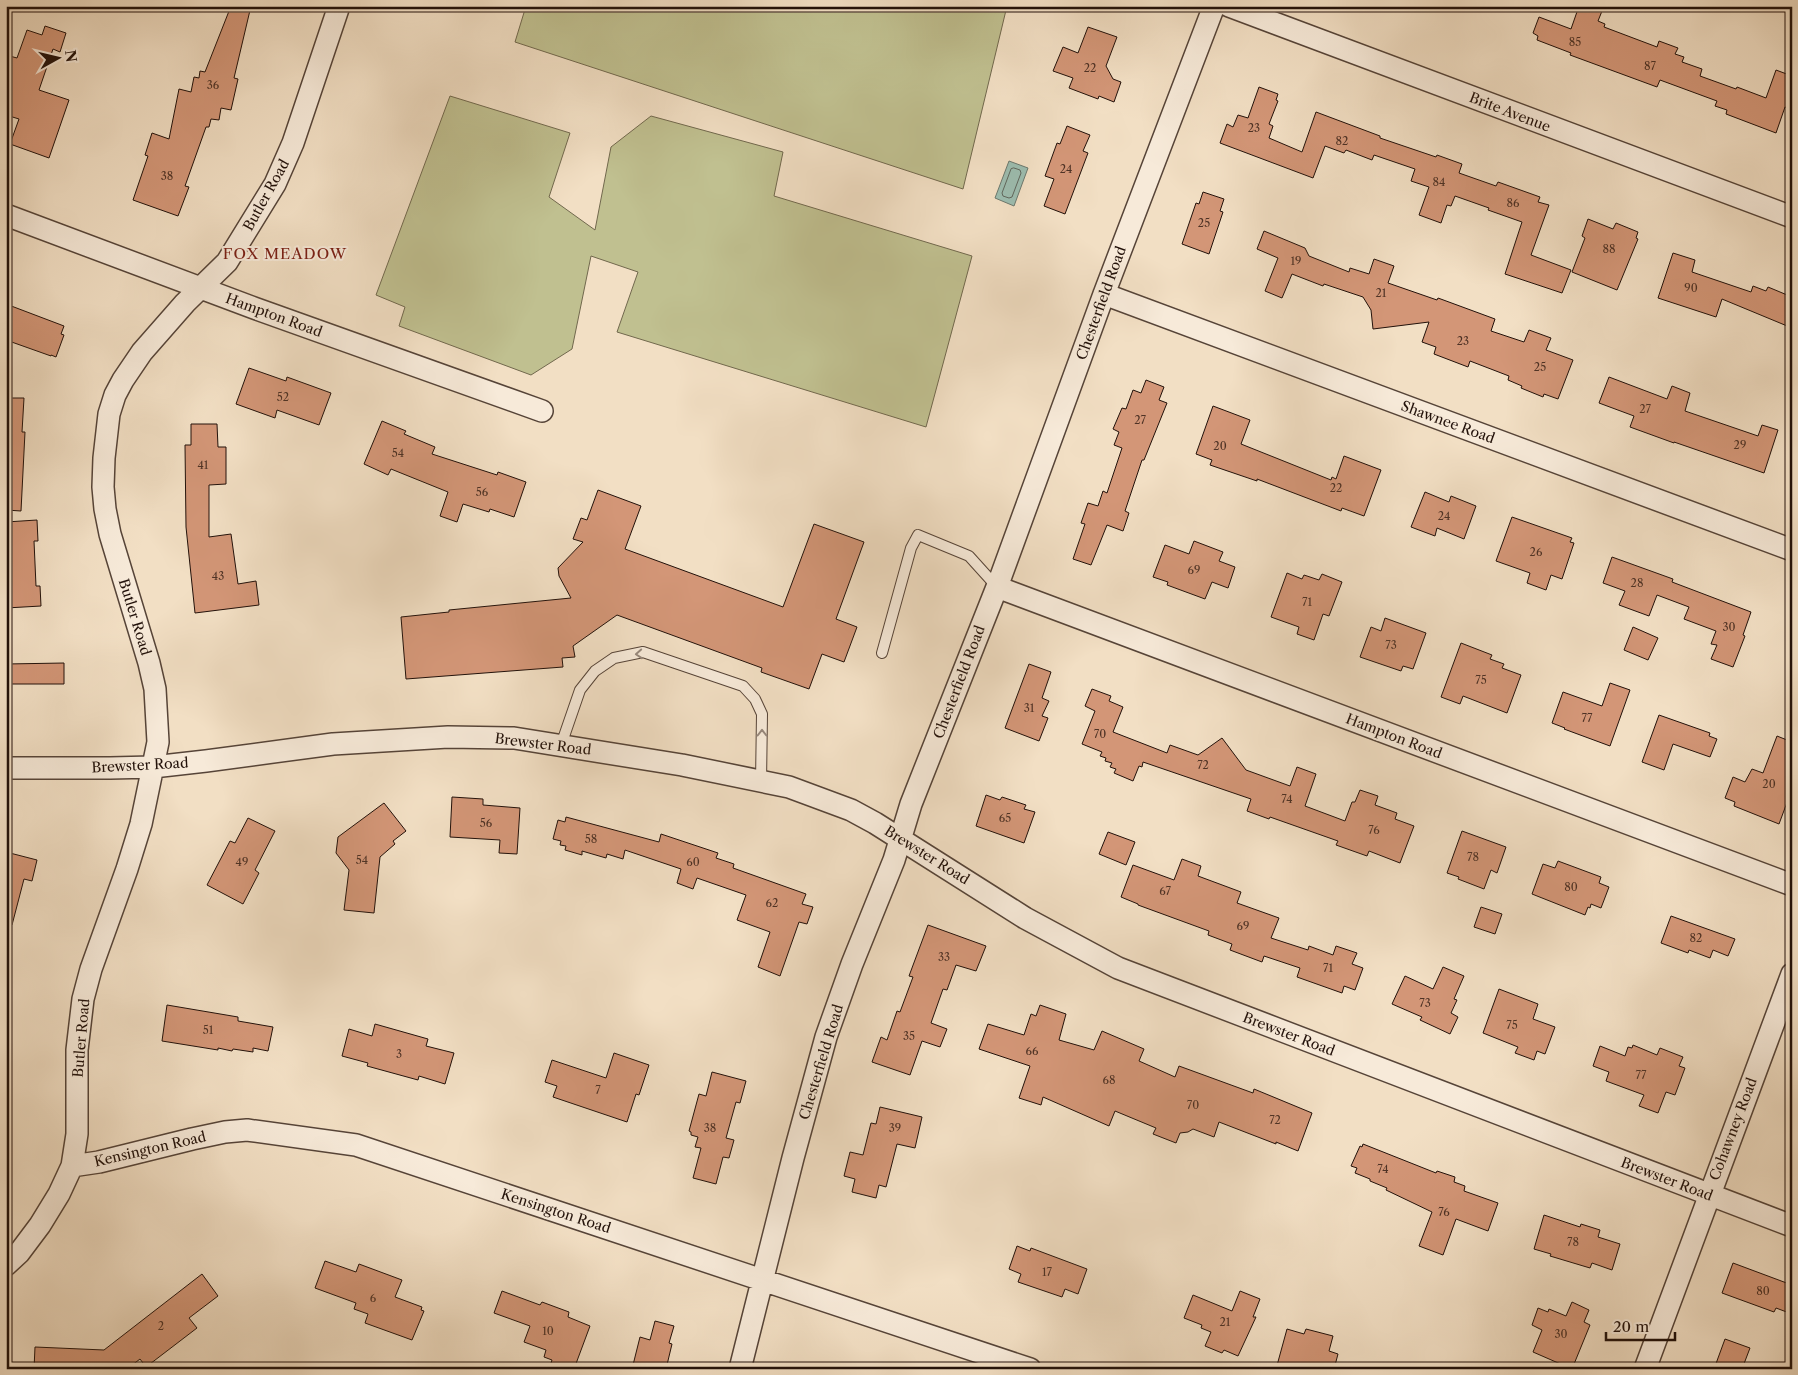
<svg xmlns="http://www.w3.org/2000/svg" width="1798" height="1375" font-family="'Libre Caslon Text',serif">
<rect width="100%" height="100%" fill="#f2dfc4"/>
<filter id="stains"><feTurbulence type="fractalNoise" baseFrequency=".004" numOctaves="4"/><feColorMatrix values="0 0 0 0 .2 0 0 0 0 .09 0 0 0 0 .02 0 0 0 .5 -.17"/></filter>
<radialGradient id="worn" r=".72"><stop offset=".6" stop-color="#630" stop-opacity="0"/><stop offset="1" stop-color="#630" stop-opacity=".3"/></radialGradient>
<!-- green -->
<path fill="#c0c090" stroke="#71684d" d="M526 6H1007L963 189 515 42Z
M450 96 570 133 549 197 595 230 611 147 651 116 783 152 774 196 972 256 926 427 617 332 638 272 591 256 572 349 531 375 399 326 405 307 376 295Z"/>
<!-- water -->
<path fill="#9cbdb0" stroke="#6b786e" d="M1009 161 1028 168 1014 206 995 198Z"/>
<g fill="none" stroke-linecap="round" stroke-linejoin="round">
<!-- shore -->
<path stroke="#5f675d" stroke-width="1" d="M1014 168 1020 170 1021 173 1012 197 1009 198 1003 196 1002 193 1011 169Z"/>
</g>
<!-- building -->
<path fill="#d39677" stroke="#22110a" d="M231 6H251L234 78 238 79 231 110 221 108 219 120 211 119 209 127H206L185 186 189 187 178 216 133 200 148 156 145 155 152 133 169 139 179 89 191 92 194 77 199 78 200 71 205 72Z
M1579 6H1604L1598 21 1605 24 1604 27 1657 47 1659 41 1678 48 1675 54 1684 57 1682 62 1702 69 1700 76 1736 89 1737 87 1766 98 1776 70 1792 76V110L1785 107 1776 133 1726 114 1727 110 1715 106 1717 101 1660 80 1657 87 1570 55 1571 53 1537 40 1538 36 1533 33 1539 17 1571 29Z
M45 26 66 33 60 52 53 49 39 90 69 100 49 158 10 144 19 119 6 115V55L17 58 27 30 42 35Z
M1088 27 1117 37 1106 66 1113 79 1121 82 1114 102 1099 96 1098 99 1069 88 1073 78 1053 71 1063 47 1078 53Z
M1259 87 1278 94 1276 100 1278 101 1269 124 1273 126 1269 138 1302 152 1316 112 1380 136V138L1436 157 1437 155 1462 164 1459 173 1496 186 1498 182 1540 197 1538 202 1549 205 1531 255 1571 270 1562 293 1505 274 1522 222 1488 210 1489 208 1455 196 1451 206 1447 205 1441 223 1419 215 1429 187 1411 181 1415 169 1374 155 1372 160 1346 150 1344 153 1325 146 1313 178 1220 143 1227 124 1233 127 1238 115 1248 118Z
M1067 126 1090 135 1083 151 1088 153 1065 214 1044 206 1054 179 1045 176 1057 143 1060 144Z
M1203 192 1224 199 1220 211 1223 212 1209 254 1182 244 1196 203 1199 204Z
M1588 219 1613 229 1616 223 1638 232 1636 238 1638 239 1617 290 1572 272 1585 238 1582 236Z
M1264 231 1305 248 1309 256 1349 272 1350 268 1369 274 1374 259 1394 266 1388 283 1437 300 1438 298 1495 319 1491 331 1524 342 1529 330 1551 338 1546 350 1573 360 1558 399 1544 394 1543 397 1521 388 1522 386 1508 380 1509 376 1470 361 1468 367 1434 354 1436 347 1422 342 1429 322 1373 329 1371 310 1363 297 1324 284 1323 286 1292 274 1282 298 1265 291 1278 258 1257 249Z
M1673 253 1695 260 1692 272 1751 292 1753 286 1766 291 1768 287 1792 297V328L1722 299 1716 317 1658 298Z
M6 304 64 326 61 334 64 335 56 357 51 355V356L6 340Z
M249 368 286 381 287 377 331 393 319 425 277 410 275 418 236 404Z
M1609 377 1667 399 1672 386 1690 393 1685 411 1758 436 1762 425 1778 430 1764 473 1674 442V443L1630 427 1634 416 1599 403Z
M1146 380 1164 387 1159 400 1167 403 1144 460H1142L1125 511 1129 513 1123 531 1107 525 1091 565 1073 559 1085 524 1081 523 1088 503 1098 506 1103 491 1107 493 1122 448 1114 445 1119 432 1113 429 1122 408 1126 409 1133 390 1141 393Z
M6 398H24L22 432H25L21 511 6 510Z
M1213 406 1250 420 1241 444 1331 480 1332 477 1336 479 1344 456 1381 470 1364 516 1342 508 1341 511 1257 479V481L1210 465 1212 460 1196 454Z
M382 421 406 431 404 434 435 447 432 454 497 475 498 472 526 482 514 517 490 509 489 512 463 504 457 522 440 516 448 492 391 469 388 475 364 464Z
M191 424H217L218 447H226V484L209 485V537L231 534 238 584 256 581 259 605 195 613 186 527 185 445H191Z
M598 490 641 506 625 549 783 607 814 524 864 542 836 619 857 627 844 662 822 654 809 689 761 672 762 668 617 615 573 646 575 657 562 658 563 667 406 679 401 617 449 612V610L571 598 559 576 558 568 583 542 573 539 581 518 587 520Z
M1425 492 1449 502 1451 496 1476 506 1464 539 1437 528 1435 536 1411 527Z
M1512 517 1572 538 1570 542 1574 543 1562 579 1551 575 1546 590 1527 583 1530 573 1496 561Z
M37 520 38 541H34L36 586H40L41 606 6 608V522Z
M1194 541 1223 552 1219 561 1235 567 1228 588 1212 582 1205 599 1167 585 1168 582 1153 577 1165 545 1189 554Z
M1612 557 1673 579 1672 582 1751 612 1743 635 1745 636 1733 667 1711 659 1717 645 1711 644 1716 631 1684 619 1689 607 1657 595 1649 616 1619 605 1625 591 1603 583Z
M1287 573 1302 579 1304 575 1319 580 1322 574 1342 582 1329 616 1323 614 1314 640 1297 634 1299 627 1271 617Z
M1385 618 1426 633 1413 669 1403 666 1401 671 1360 657 1371 627 1381 631Z
M1633 627 1658 638 1648 660 1624 650Z
M1461 643 1492 655 1490 659 1504 664 1502 668 1521 675 1507 713 1463 696 1460 704 1441 697Z
M64 663V684H6V664Z
M1029 664 1051 672 1042 698 1049 701 1042 716 1048 718 1039 741 1005 728Z
M1610 683 1630 690 1610 746 1564 729 1565 728 1552 723 1563 692 1602 706Z
M1092 689 1111 696 1109 701 1123 707 1113 732 1167 753 1170 745 1198 755 1222 738 1246 770 1290 786 1297 767 1316 774 1305 806 1345 821 1352 802H1355L1360 790 1378 796 1375 805 1397 813 1395 819 1414 826 1400 863 1369 851 1367 856 1336 845 1338 841 1270 817 1269 819 1247 811 1251 799 1143 762 1142 767 1139 766 1133 781 1114 773 1116 769 1110 767 1112 763 1105 761 1106 758 1100 756 1102 752 1082 744 1095 711 1085 706Z
M1659 715 1710 733 1709 736 1717 739 1710 757 1673 744 1664 770 1642 762Z
M1777 736 1792 742V789L1779 824 1734 806 1735 802 1725 798 1733 777 1745 782 1752 769 1763 773Z
M986 795 1000 800 1002 797 1026 805 1024 809 1035 812 1024 843 976 826Z
M452 797 483 799V805L520 808 517 854 499 853 500 840 450 837Z
M384 803 406 831 393 841 395 844 380 857 374 913 344 910 349 870 336 853 338 837Z
M566 817 659 842 661 834 718 853 716 858 734 864 733 868 806 894 802 904 813 907 807 924 799 922 780 976 758 967 770 932 737 920 746 895 697 878 693 889 677 883 681 869 625 850 623 859 607 854 606 858 582 851V855L565 850 566 846 560 845 561 841 553 839 558 820 565 822Z
M248 818 275 831 255 870 259 873 243 904 207 885 230 841 235 843Z
M1462 831 1506 847 1497 873 1491 870 1484 889 1458 879 1459 877 1447 873Z
M1108 832 1135 842 1126 865 1099 854Z
M6 852 37 860 32 881 24 879 12 925 6 924Z
M1182 859 1201 866 1198 876 1241 892 1237 903 1279 918 1271 938 1308 950 1309 946 1333 955 1336 946 1357 953 1352 964 1363 968 1355 990 1344 986 1342 993 1297 977 1300 968 1264 956 1262 962 1230 950 1232 944 1208 935 1209 931 1138 905V904L1121 897 1133 865 1174 880Z
M1558 861 1601 877 1599 883 1609 887 1601 908 1591 904 1590 908 1588 907 1585 915 1532 894 1543 864 1555 868Z
M1481 907 1502 914 1495 934 1474 927Z
M1671 916 1735 939 1728 956 1713 950 1710 958 1689 950 1688 953 1661 943Z
M928 925 986 946 976 971 956 965 947 990 943 989 931 1023 947 1029 940 1047 922 1041 910 1075 872 1062 881 1037 887 1040 897 1011 900 1012 913 977 909 976Z
M1443 967 1464 976 1454 999 1457 1000 1451 1013 1458 1017 1450 1034 1420 1020 1422 1017 1392 1004 1405 976 1433 989Z
M1499 989 1538 1004 1533 1019 1555 1027 1545 1054 1537 1051 1534 1060 1515 1053 1518 1047 1483 1033Z
M167 1005 238 1017V1021L273 1027 268 1051 253 1048V1052L233 1049 232 1051 218 1048V1050L162 1041Z
M1040 1005 1066 1014 1059 1040 1094 1050 1102 1031 1144 1049 1139 1061 1175 1077 1179 1066 1253 1093 1254 1089 1312 1113 1298 1151 1276 1142V1144L1219 1122 1214 1137 1193 1129 1188 1132 1180 1133 1176 1143 1153 1134 1156 1128 1115 1111 1109 1126 1043 1097 1041 1105 1019 1098 1030 1066 979 1049 988 1024 1024 1035 1031 1014 1036 1016Z
M375 1024 428 1039 426 1046 454 1053 445 1084 419 1076 418 1080 367 1066 368 1063 342 1056 349 1029 372 1036Z
M1633 1045 1657 1055 1660 1048 1683 1057 1679 1066 1685 1068 1675 1095 1666 1092 1658 1113 1639 1106 1644 1095 1606 1081 1609 1072 1593 1066 1600 1046 1625 1056 1628 1047 1632 1048Z
M614 1053 649 1065 639 1095 636 1094 627 1122 553 1097 557 1086 545 1082 552 1060 606 1078Z
M712 1072 746 1081 740 1103 736 1102 726 1138 734 1140 729 1158 723 1157 716 1184 693 1178 701 1148 695 1147 698 1137 691 1135V1132L689 1131 699 1094 706 1096Z
M880 1107 922 1117 915 1148 897 1144 886 1187 879 1185 876 1198 852 1192 855 1179 844 1176 850 1152 863 1155 871 1123 876 1124Z
M1363 1144 1436 1173 1437 1171 1455 1177 1454 1182 1465 1186 1464 1191 1498 1203 1488 1231 1456 1219 1443 1255 1419 1246 1432 1212 1386 1190 1387 1188 1370 1181V1179L1355 1173 1357 1168 1351 1166 1360 1146 1362 1147Z
M1544 1215 1580 1227 1581 1224 1600 1230 1598 1237 1620 1244 1612 1270 1592 1263 1590 1268 1550 1256 1551 1254 1534 1249Z
M1017 1246 1030 1251 1031 1248 1087 1269 1078 1294 1065 1289 1062 1297 1018 1282 1021 1274 1009 1269Z
M325 1261 356 1272 359 1264 402 1280 395 1297 422 1307 421 1310 424 1311 412 1340 365 1323 368 1314 354 1309 356 1303 315 1288Z
M1733 1263 1792 1285V1314L1776 1308 1774 1312 1722 1293Z
M202 1274 218 1296 189 1318 197 1328 146 1367 140 1359 127 1369H34L35 1347 104 1350Z
M502 1291 540 1305 542 1302 569 1312 568 1317 590 1326 574 1369H549L552 1360 544 1357 546 1350 524 1342 530 1326 494 1313Z
M1240 1291 1260 1299 1253 1317H1256L1238 1356 1224 1350 1222 1353 1205 1346 1211 1332 1201 1328 1202 1325 1184 1318 1193 1295 1232 1311Z
M1572 1302 1589 1310 1584 1322 1590 1325 1572 1369 1533 1352 1542 1330 1532 1325 1538 1308 1548 1312 1549 1309 1566 1316Z
M655 1321 674 1326 669 1343 672 1344 666 1369H632L640 1337 650 1340Z
M1287 1329 1304 1334 1306 1329 1333 1336 1329 1351 1338 1354 1334 1369H1276Z
M1725 1339 1750 1348 1742 1369H1714Z"/>
<g fill="none" stroke-linecap="round" stroke-linejoin="round">
<!-- lane casing -->
<g stroke="#564438" stroke-width="12">
<path id="lane" d="M882 653 911 548 918 535 969 556 997 587
M561 745 580 690 595 671 614 658 643 652 743 686 755 699 762 714 761 782"/>
</g>
<!-- street casing -->
<g stroke="#564438" stroke-width="24">
<path id="street" d="M1229 6 1792 217
M6 215 254 308 542 411
M1104 294 1792 550
M997 587 1792 885
M6 768H110L153 767 206 761 333 744 448 737 514 738 682 765 789 787 851 810 875 823 1025 918 1118 968 1792 1226
M72 1166 99 1162 192 1139 225 1132 247 1130 356 1145 1030 1369
M6 1265 19 1253 40 1225 59 1194 72 1166 77 1134V1050L83 999 91 969 127 869 141 824 158 742 155 689 149 663 110 534 105 509 103 487 104 458 109 414 115 395 123 380 142 352 185 303 227 262 275 184 293 143 339 6
M740 1369 793 1158 826 1037 852 964 894 860 911 804 997 587 1104 294 1214 6
M1645 1369 1792 974"/>
</g>
<!-- lane -->
<use href="#lane" stroke="#f7ead9" stroke-width="10"/>
<!-- street -->
<use href="#street" stroke="#f7ead9" stroke-width="21"/>
</g>
<!-- one-way arrows -->
<defs><path id="oneway-chevron" d="M-2-3.5L2.5 0L-2 3.5" fill="none" stroke-width="1.6" stroke-linecap="round" stroke-linejoin="round" transform="scale(1.25)"/></defs>
<g stroke="#97887c">
<use href="#oneway-chevron" transform="translate(639 654) rotate(176)"/>
<use href="#oneway-chevron" transform="translate(762 733) rotate(-90)"/>
</g>
<g text-anchor="middle" dominant-baseline="central" stroke-width="4" stroke-linejoin="round" paint-order="stroke">
<!-- number labels -->
<g font-size="11" fill="#4e3225">
<text x="1575" y="42">85</text>
<text x="1650" y="66">87</text>
<text x="1090" y="68">22</text>
<text x="213" y="85">36</text>
<text x="1254" y="128">23</text>
<text x="1342" y="141">82</text>
<text x="1066" y="169">24</text>
<text x="167" y="176">38</text>
<text x="1439" y="182">84</text>
<text x="1513" y="203">86</text>
<text x="1204" y="223">25</text>
<text x="1609" y="249">88</text>
<text x="1296" y="261">19</text>
<text x="1691" y="288">90</text>
<text x="1381" y="293">21</text>
<text x="1463" y="341">23</text>
<text x="1540" y="367">25</text>
<text x="283" y="397">52</text>
<text x="1645" y="409">27</text>
<text x="1140" y="420">27</text>
<text x="1740" y="445">29</text>
<text x="1220" y="446">20</text>
<text x="398" y="453">54</text>
<text x="203" y="465">41</text>
<text x="1336" y="488">22</text>
<text x="482" y="492">56</text>
<text x="1444" y="516">24</text>
<text x="1536" y="552">26</text>
<text x="1194" y="570">69</text>
<text x="218" y="576">43</text>
<text x="1637" y="583">28</text>
<text x="1307" y="602">71</text>
<text x="1729" y="627">30</text>
<text x="1391" y="645">73</text>
<text x="1481" y="680">75</text>
<text x="1029" y="708">31</text>
<text x="1587" y="718">77</text>
<text x="1100" y="734">70</text>
<text x="1203" y="765">72</text>
<text x="1769" y="784">20</text>
<text x="1287" y="799">74</text>
<text x="1005" y="818">65</text>
<text x="486" y="823">56</text>
<text x="1374" y="830">76</text>
<text x="591" y="839">58</text>
<text x="1473" y="857">78</text>
<text x="362" y="860">54</text>
<text x="242" y="862">49</text>
<text x="693" y="862">60</text>
<text x="1571" y="887">80</text>
<text x="1165" y="891">67</text>
<text x="772" y="903">62</text>
<text x="1243" y="926">69</text>
<text x="1696" y="938">82</text>
<text x="944" y="957">33</text>
<text x="1328" y="968">71</text>
<text x="1425" y="1003">73</text>
<text x="1512" y="1025">75</text>
<text x="208" y="1030">51</text>
<text x="909" y="1036">35</text>
<text x="1032" y="1051">66</text>
<text x="399" y="1054">3</text>
<text x="1641" y="1075">77</text>
<text x="1109" y="1080">68</text>
<text x="598" y="1090">7</text>
<text x="1193" y="1105">70</text>
<text x="1275" y="1120">72</text>
<text x="710" y="1128">38</text>
<text x="895" y="1128">39</text>
<text x="1383" y="1169">74</text>
<text x="1444" y="1212">76</text>
<text x="1573" y="1242">78</text>
<text x="1047" y="1272">17</text>
<text x="1763" y="1291">80</text>
<text x="373" y="1298">6</text>
<text x="1225" y="1322">21</text>
<text x="161" y="1326">2</text>
<text x="548" y="1331">10</text>
<text x="1561" y="1334">30</text>
</g>
<!-- street labels -->
<g font-size="14" fill="#22110a" stroke="#f7ead9">
<text transform="translate(1510 112) rotate(21)">Brite Avenue</text>
<text transform="translate(266 195) rotate(-61)">Butler Road</text>
<text transform="translate(1101 303) rotate(-70)">Chesterfield Road</text>
<text transform="translate(274 315) rotate(20)">Hampton Road</text>
<text transform="translate(1448 422) rotate(20)">Shawnee Road</text>
<text transform="translate(135 617) rotate(73)">Butler Road</text>
<text transform="translate(959 682) rotate(-69)">Chesterfield Road</text>
<text transform="translate(1394 736) rotate(21)">Hampton Road</text>
<text transform="translate(543 744) rotate(7)">Brewster Road</text>
<text transform="translate(140 765) rotate(-3)">Brewster Road</text>
<text transform="translate(927 855) rotate(32)">Brewster Road</text>
<text transform="translate(1289 1034) rotate(21)">Brewster Road</text>
<text transform="translate(81 1038) rotate(-85)">Butler Road</text>
<text transform="translate(821 1062) rotate(-73)">Chesterfield Road</text>
<text transform="translate(1733 1129) rotate(-69)">Cohawney Road</text>
<text transform="translate(150 1149) rotate(-13)">Kensington Road</text>
<text transform="translate(1667 1179) rotate(21)">Brewster Road</text>
<text transform="translate(556 1211) rotate(18)">Kensington Road</text>
</g>
<!-- neighbourhood labels -->
<g font-size="15" letter-spacing="1" fill="#7a1f14" stroke="#f7ead9">
<text x="285" y="253">FOX MEADOW</text>
</g>
</g>
<!-- margin -->
<rect width="1798" height="1375" fill="none" stroke="#f2dfc4" stroke-width="25"/>
<rect x="8" y="8" width="1783" height="1360" fill="none" stroke="#22110a" stroke-width="2.5"/>
<rect x="12" y="12" width="1773" height="1350" fill="none" stroke="#22110a"/>
<!-- north arrow -->
<g transform="translate(58 58) rotate(82)" stroke="#f7ead9" stroke-width="4" paint-order="stroke">
<path d="M0-4L9 19L0 12L-9 19Z" fill="#22110a"/>
<text y="-8" font-size="14" font-weight="bold" text-anchor="middle" fill="#22110a">N</text>
</g>
<!-- scale -->
<path d="M1606 1332v8h69v-8" fill="none" stroke="#22110a" stroke-width="2.5"/>
<text x="1613" y="1332" font-size="15" fill="#22110a" stroke="#f7ead9" stroke-width="4" paint-order="stroke">20 m</text>
<rect width="100%" height="100%" filter="url(#stains)"/>
<rect width="100%" height="100%" fill="url(#worn)"/>
</svg>
